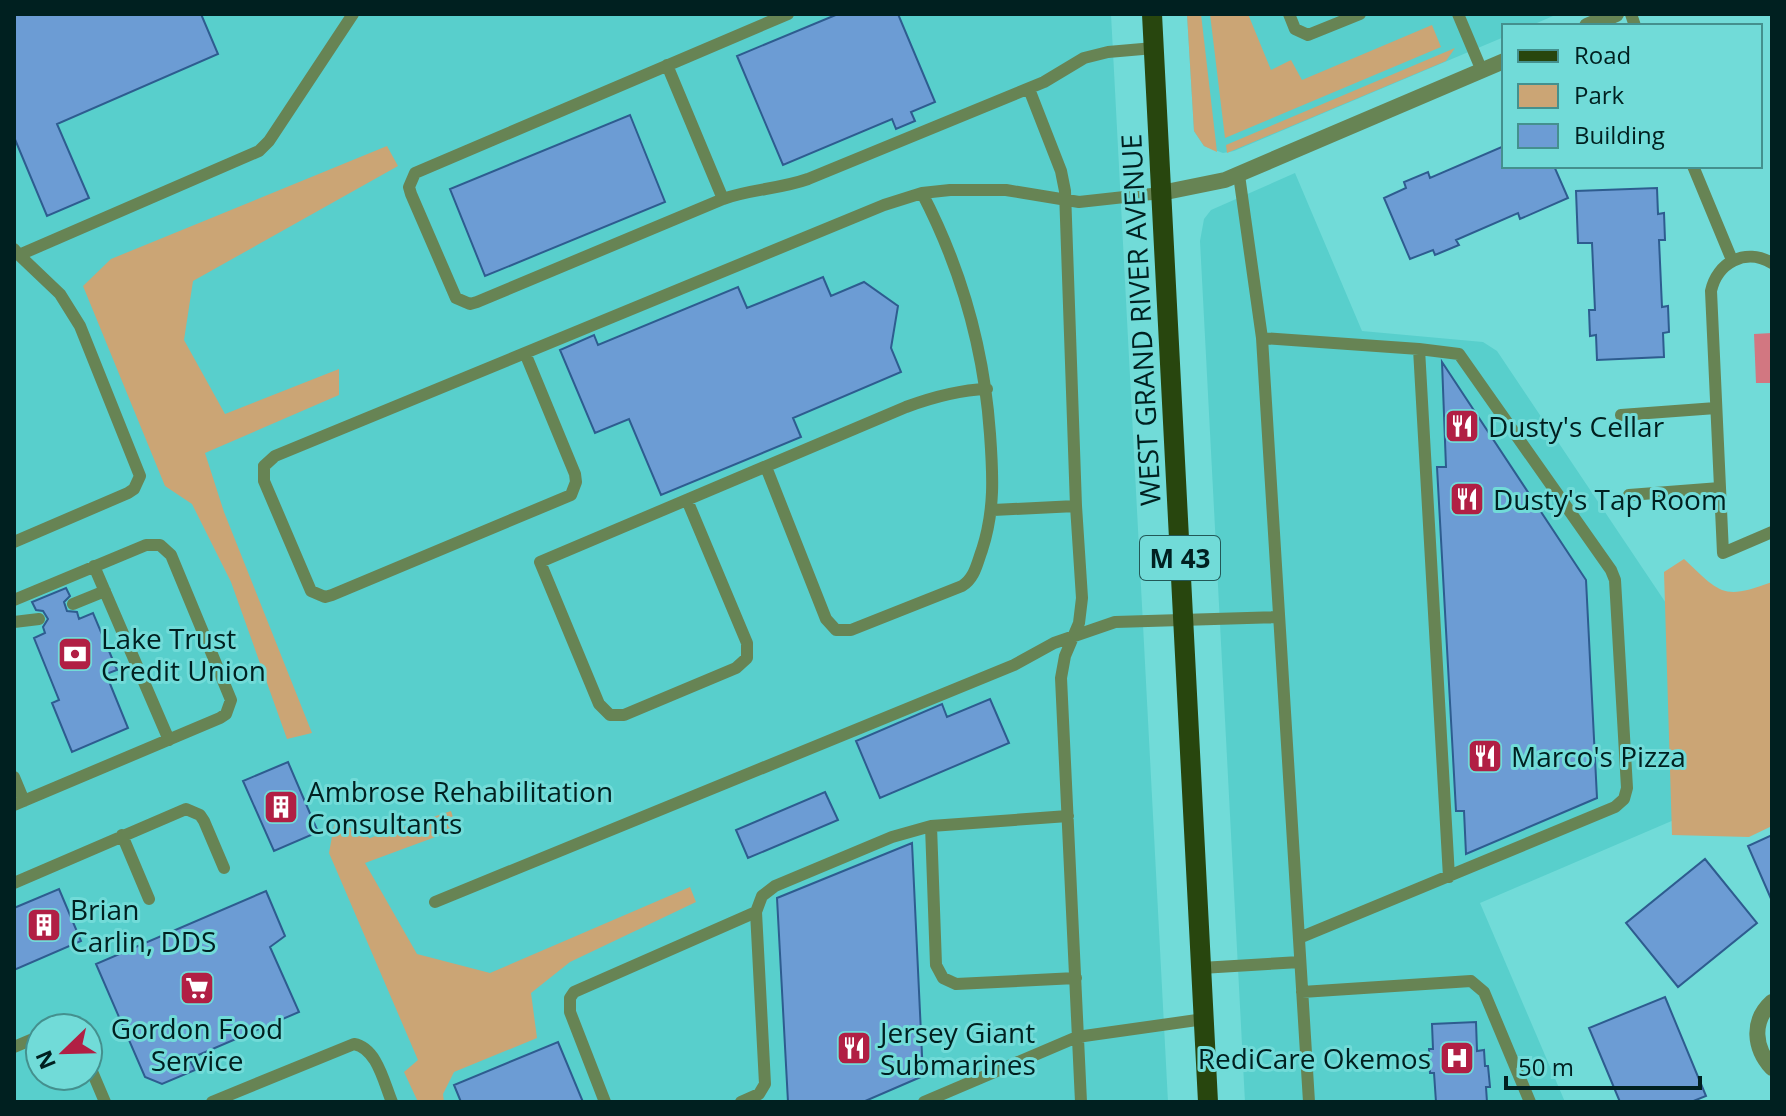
<svg xmlns="http://www.w3.org/2000/svg" width="1786" height="1116" font-family="'Open Sans',sans-serif">
<rect width="100%" height="100%" fill="#71dbd8"/>
<!-- built -->
<path fill="#58cfcc" fill-rule="evenodd" d="M14 14H1111L1168 1102H14ZM40 1028H88V1076H40Z
M1187 14H1552L1553 16 1530 26H1504V37L1234 151 1223 153 1204 146 1194 131Z
M1295 173 1362 331 1483 342 1497 351 1690 639 1772 778 1480 903 1565 1102H1245L1200 241 1204 219 1211 210Z"/>
<!-- green -->
<path fill="#cba575" d="M1187 14H1201L1217 152 1204 146 1194 131Z
M1210 14H1248L1271 70 1291 60 1302 80 1432 25 1441 47 1225 138Z
M1455 48 1446 61 1227 153 1226 145Z
M387 146 398 166 193 281 184 340 225 414 339 369V395L205 453 224 512 312 733 287 739 231 582 192 504 165 486 83 286 111 259Z
M1684 559C1721 594 1723 600 1772 582V826L1749 837 1672 835 1664 572Z
M451 811 457 829 365 863 417 954 490 973 690 887 696 902 570 962 531 993 537 1038 454 1072 443 1094 444 1102H418L404 1072 418 1060 329 853 335 820 370 838Z"/>
<!-- water -->
<path fill="#d27781" d="M1772 333V383H1756L1754 334Z"/>
<!-- building -->
<path fill="#6c9cd4" stroke="#2e5c8f" stroke-width="2" d="M14 14H201L218 54 57 124 89 198 47 216 14 137Z
M838 14H898L935 102 911 112 915 121 896 129 892 119 783 165 737 56Z
M630 115 665 202 485 276 450 189Z
M1504 146V166H1554L1568 198 1520 219 1518 213 1456 240 1459 245 1435 255 1433 250 1410 259 1384 198 1406 188 1404 182 1428 172 1430 178Z
M1657 188 1658 214 1664 213 1665 240H1659L1662 307 1668 306 1669 332 1663 333 1664 357 1597 360 1596 335 1590 336 1589 310H1595L1592 243H1578L1576 191Z
M823 277 831 296 864 282 898 306 891 348 901 372 793 418 801 437 661 495 629 419 595 433 560 350 594 335 598 345 738 287 747 308Z
M1442 362 1586 580 1597 798 1466 854 1464 811H1456L1437 467H1446Z
M66 588 70 596 64 602 67 611 77 612 79 619 93 613 117 670 106 674 128 728 72 752 52 703 59 700 34 638 45 633 43 627 48 619 43 611 36 610 32 602Z
M990 699 1009 743 880 798 856 741 942 704 947 717Z
M288 762 318 832 274 851 243 781Z
M825 792 838 820 748 858 736 830Z
M1772 835V901L1748 846Z
M912 843 923 1076 863 1102H788L777 898Z
M1705 859 1757 923 1678 987 1626 923Z
M59 889 81 941 14 970V908Z
M266 891 285 936 270 947 299 1012 189 1059 195 1070 162 1084 145 1077 96 964Z
M1665 997 1706 1096 1691 1102H1620L1589 1028Z
M1476 1022 1477 1051 1484 1050 1485 1066H1488L1490 1087H1486L1487 1102H1436L1434 1073H1430L1429 1049H1433L1432 1024Z
M558 1042 583 1102H461L454 1085Z"/>
<g fill="none" stroke-linecap="round" stroke-linejoin="round">
<!-- lane -->
<path stroke="#678454" stroke-width="12" d="M788 14 415 173 409 187 411 194 456 298 470 304 477 302 723 199C751 189 780 189 808 179L1044 82 1084 58 1108 52 1154 48
M1289 14 1295 29 1308 35 1360 14
M1458 14 1482 71
M1631 14 1635 26
M667 65 723 199
M1029 89 1061 171 1065 191 1076 506 1082 598 1079 623 1065 656 1061 678 1081 1102
M1693 166 1732 260
M1239 175 1262 338 1309 1102
M14 249 19 255 259 151 269 141 353 14
M1772 263C1745 247 1717 263 1711 291L1723 553 1772 532
M1262 338 1419 349 1459 354 1611 570 1615 580 1627 788 1624 799 1615 807 1299 938
M1419 349 1449 877
M525 353 575 474 576 482 571 495 332 595 325 597 311 591 264 481V466L275 456 884 205 922 193 950 190H1006L1079 202 1161 193
M1621 415 1716 408
M766 467 826 619 836 630H851L962 586C975 578 977 563 982 550 995 510 993 475 990 434 984 348 962 270 922 193
M1629 495 1720 488
M687 500 747 643V658L736 668 624 715H610L599 704 540 562 906 407C933 397 958 390 987 389
M993 510 1076 506
M14 542 128 493 134 489 140 476 80 326 60 294 19 255
M94 566 169 740
M14 600 146 545H160L171 555 231 700 226 714 220 718 14 805
M73 604 105 591
M14 622 39 619
M14 777 24 801
M1068 816 931 826 936 965 943 978 956 984 1076 978
M122 835 149 899
M14 883 186 809 200 815 204 821 224 868
M435 902 1014 665 1054 643 1115 622 1279 617
M1201 968 1300 962
M1302 992 1471 981 1484 992 1530 1102
M14 1047 40 1036
M88 1062 105 1102
M212 1102 354 1044C377 1048 384 1083 392 1102
M605 1102 570 1012V998L574 992 756 912
M741 1102 759 1094 765 1084 756 912 762 896 775 886 892 837 931 826
M924 1102 1077 1037 1204 1019"/>
<!-- street -->
<path stroke="#678454" stroke-width="16" d="M1587 26 1616 14
M1161 193 1225 180 1504 61
M1772 1002C1751 1021 1754 1048 1772 1068"/>
<!-- primary -->
<path stroke="#28460e" stroke-width="20" d="M1152 14 1208 1102"/>
</g>
<!-- icons -->
<defs>
<g id="restaurant-square" transform="scale(1.8)"><rect x="-9" y="-9" width="18" height="18" rx="4" fill="#b11f44" stroke="#71dbd8"/><path d="M-5-6h1v4h1v-4h1v4h1v-4h1v5L-1.5 .5V6h-2V.5L-5-1ZM5-6V6H3V1.5H1.5Q1.5-4 5-6Z" fill="#fff"/></g>
<g id="bank-square" transform="scale(1.8)"><rect x="-9" y="-9" width="18" height="18" rx="4" fill="#b11f44" stroke="#71dbd8"/><path d="M-6-4H6V4H-6ZM0-2.3a2.3 2.3 0 1 0 0 4.6a2.3 2.3 0 1 0 0-4.6Z" fill="#fff"/></g>
<g id="building-square" transform="scale(1.8)"><rect x="-9" y="-9" width="18" height="18" rx="4" fill="#b11f44" stroke="#71dbd8"/><path d="M-4-6H4V6H1V3H-1V6H-4ZM-2.5-4.3h1.7v1.8h-1.7ZM.8-4.3h1.7v1.8H.8ZM-2.5-1h1.7V.8h-1.7ZM.8-1h1.7V.8H.8Z" fill="#fff"/></g>
<g id="supermarket-square" transform="scale(1.8)"><rect x="-9" y="-9" width="18" height="18" rx="4" fill="#b11f44" stroke="#71dbd8"/><path d="M-6-5.5h2.5l.6 2H6L4.5 2H-2.5L-4.4-4H-6ZM-1.5 3.2a1.3 1.3 0 1 0 .1 0ZM3 3.2a1.3 1.3 0 1 0 .1 0Z" fill="#fff"/></g>
<g id="hospital-square" transform="scale(1.8)"><rect x="-9" y="-9" width="18" height="18" rx="4" fill="#b11f44" stroke="#71dbd8"/><path d="M-5-5h3v3.5h4V-5h3V5h-3V1.5h-4V5h-3Z" fill="#fff"/></g>
</defs>
<g fill-rule="evenodd">
<use href="#restaurant-square" x="1462" y="426"/>
<use href="#restaurant-square" x="1467" y="499"/>
<use href="#bank-square" x="75" y="654"/>
<use href="#restaurant-square" x="1485" y="756"/>
<use href="#building-square" x="281" y="807"/>
<use href="#building-square" x="44" y="925"/>
<use href="#supermarket-square" x="197" y="988"/>
<use href="#restaurant-square" x="854" y="1048"/>
<use href="#hospital-square" x="1457" y="1058"/>
</g>
<g text-anchor="middle" dominant-baseline="central" stroke-width="6" stroke-linejoin="round" paint-order="stroke">
<!-- shield labels -->
<rect fill="#71dbd8" stroke="#225857" stroke-width="2" x="1140" y="536" width="80" height="44" rx="6"/>
<g font-size="26" font-weight="bold" fill="#002020">
<text x="1180" y="558">M 43</text>
</g>
<!-- street labels -->
<g font-size="28" fill="#002020" stroke="#71dbd8">
<text transform="translate(1140 320) rotate(-93)">WEST GRAND RIVER AVENUE</text>
</g>
<!-- poi labels -->
<g font-size="28" fill="#002020" stroke="#71dbd8" text-anchor="start">
<text x="1488" y="426">Dusty's Cellar</text>
<text x="1493" y="499">Dusty's Tap Room</text>
<text x="101" y="638">Lake Trust<tspan x="101" dy="32">Credit Union</tspan></text>
<text x="1511" y="756">Marco's Pizza</text>
<text x="307" y="791">Ambrose Rehabilitation<tspan x="307" dy="32">Consultants</tspan></text>
<text x="70" y="909">Brian<tspan x="70" dy="32">Carlin, DDS</tspan></text>
<text x="197" y="1028" text-anchor="middle">Gordon Food<tspan x="197" dy="32">Service</tspan></text>
<text x="880" y="1032">Jersey Giant<tspan x="880" dy="32">Submarines</tspan></text>
<text x="1431" y="1058" text-anchor="end">RediCare Okemos</text>
</g>
</g>
<!-- border -->
<rect width="1786" height="1116" fill="none" stroke="#002020" stroke-width="32"/>
<!-- legend -->
<rect x="1502" y="24" width="260" height="144" fill="#71dbd8" stroke="#44908e" stroke-width="2"/>
<rect x="1518" y="50" width="40" height="12" fill="#28460e" stroke="#44908e" stroke-width="2"/>
<text x="1574" y="64" font-size="24" fill="#002020">Road</text>
<rect x="1518" y="84" width="40" height="24" fill="#cba575" stroke="#44908e" stroke-width="2"/>
<text x="1574" y="104" font-size="24" fill="#002020">Park</text>
<rect x="1518" y="124" width="40" height="24" fill="#6c9cd4" stroke="#44908e" stroke-width="2"/>
<text x="1574" y="144" font-size="24" fill="#002020">Building</text>
<!-- north arrow -->
<g transform="translate(64 1052) rotate(247)"><circle r="38" fill="#71dbd8" stroke="#44908e" stroke-width="2"/>
<path d="M0-6L14 30L0 20L-14 30Z" fill="#b11f44"/>
<text y="-12" font-size="22" font-weight="bold" text-anchor="middle" fill="#002020">N</text>
</g>
<!-- scale -->
<path d="M1506 1076v12h194v-12" fill="none" stroke="#002020" stroke-width="4"/>
<text x="1518" y="1076" font-size="24" fill="#002020" stroke="#71dbd8" stroke-width="6" paint-order="stroke">50 m</text>
</svg>
